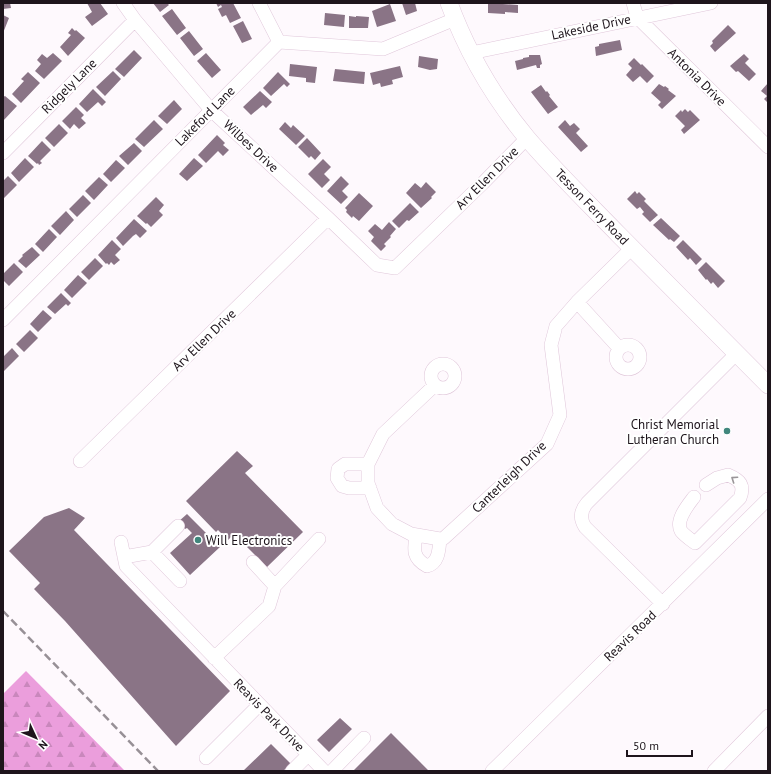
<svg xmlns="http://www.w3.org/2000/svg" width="771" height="774" font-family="'PT Sans',sans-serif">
<defs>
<pattern id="forest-firs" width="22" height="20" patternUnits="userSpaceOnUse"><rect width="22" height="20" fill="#eb9edc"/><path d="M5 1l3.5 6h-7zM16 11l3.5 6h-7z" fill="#c987bc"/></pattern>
</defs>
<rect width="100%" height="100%" fill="#fef9fd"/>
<!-- forest -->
<path fill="url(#forest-firs)" d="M26 671 125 771H3V694Z"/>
<!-- building -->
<path fill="#8a7486" d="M3 3H10L11 8 3 9Z
M87 3H100L108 14 92 26 85 17 92 12Z
M153 3H167L169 5 160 12Z
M216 3H233L241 18 230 23 226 15 222 17 218 9 222 7 221 5 218 7Z
M402 3H415L417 11 406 15Z
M488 3 518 5V13L505 12V14L488 13Z
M390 4 396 21 377 27 372 11Z
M172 9 186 28 177 35 162 16Z
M325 13 345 15 344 27 324 25Z
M3 15 9 18 3 33Z
M349 16 356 17V16L369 17 368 28H349Z
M243 21 252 39 242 43 233 26Z
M728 25 736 33 715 52 710 46 713 43 712 41Z
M72 28 75 31 76 30 85 38 68 56 60 47 71 35 68 33Z
M189 31 203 49 194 56 180 38Z
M620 40 622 50 596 56 595 47 599 46V44Z
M134 50 142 58 124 77 115 69Z
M53 53 62 61 44 79 35 71 41 64 37 60 42 54 47 58Z
M206 53 221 70 212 78 197 61Z
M744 54 749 59 745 63 756 74 749 81 738 71 736 72 730 66Z
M529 55H540L542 64 540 65V68H537L536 65 517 70 515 61 523 59V58L529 57Z
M419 56 438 59 437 69 430 70 418 67Z
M634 58 641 65 642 64 654 76 647 83 640 76 633 82 626 75 632 68 628 64Z
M290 64 317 67 315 83 306 82V78L289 76Z
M400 66 403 77 392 80 393 84 381 87 380 83 373 85 370 73Z
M335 69 365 72 364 84 333 81Z
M113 71 121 79 105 96 96 87Z
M28 72 40 83 21 103 12 94 24 81 21 79Z
M278 72 290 84 287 87 284 84 271 96 263 88Z
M768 83V103L764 99 767 96 761 91Z
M659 84 664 87 665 86 669 89 668 90 676 96 662 109 658 105 661 102 651 93Z
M541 85 546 92 547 91 550 95 549 96 558 107 548 114 531 92Z
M93 89 106 102 102 106 98 102 87 112 79 104Z
M260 91 272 102 266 108 263 105 251 115 243 107Z
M5 96 17 106 3 121V97Z
M174 100 182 109 167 124 158 116Z
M76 107 84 115 81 118 86 123 79 129 74 124 70 129 62 121Z
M685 109 688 112 690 110 700 120 684 134 681 130 685 126 675 116 681 110 682 112Z
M154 120 163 129 144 147 135 139Z
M565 120 570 126 574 123 580 129 576 133 588 146 581 152 558 127Z
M285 122 291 128 293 125 305 136 296 145 279 129Z
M59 124 68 133 54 147 45 138Z
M217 135 225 143 223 145 229 150 223 156 218 151 206 163 198 155Z
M307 138 321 153 315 160 311 156 309 158 298 147Z
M42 141 51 150 40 161 42 163 39 165 38 163 37 164 28 156Z
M134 143 142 151 128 165 119 156Z
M25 158 34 167 19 182 11 173Z
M194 158 203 166 187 181 179 174Z
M323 159 331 167 324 174 330 180 322 188 308 174Z
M116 160 125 168 111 182 103 174Z
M8 176 17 185 3 199V181Z
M341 176 349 184 342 191 348 197 341 204 327 191Z
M99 177 108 185 94 200 85 191Z
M426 182 436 192 431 197 432 198 421 208 406 193 415 183 421 188Z
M635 191 637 194 639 192 646 199 644 201 658 215 650 222 642 214 644 212 640 207 637 209 627 199Z
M359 193 373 206 359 221 353 216 352 218 346 212 347 210 345 208Z
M83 195 91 203 77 217 69 209Z
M156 197 164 205 159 211 163 215 151 227 147 223 146 224 137 216Z
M410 203 419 212 409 221 407 220 399 228 392 221Z
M66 211 74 220 60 235 51 226Z
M661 218 680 236 674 242 670 239 669 240 653 225Z
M134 219 147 231 140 238 136 234 133 236 123 246 116 238Z
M389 222 396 229 390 236 391 237 384 244 386 246 381 251 371 241 374 237 368 231 375 224 382 230Z
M49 229 57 237 43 252 35 244Z
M112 240 121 249 115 255 120 260 114 265 111 262 109 265 107 263 106 264 98 255Z
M683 240 702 259 696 265 690 258 688 260 676 247Z
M32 247 40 255 26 268 18 261 23 256 22 255Z
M95 258 103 266 89 280 81 272Z
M706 262 725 281 718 288 713 282 711 284 707 279 706 280 698 270Z
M14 263 23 272 9 286 3 280V274Z
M78 275 87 283 72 298 64 290Z
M61 293 71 303 68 306 66 304 55 314 47 307Z
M43 310 52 318 38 332 30 324Z
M30 330 38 338 24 352 16 344Z
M12 348 19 356 3 372V357Z
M237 451 253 466 245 473 303 532 267 567 234 534 228 540 218 530 216 532 186 501Z
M69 508 85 518 74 530 230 691 176 746 65 621 34 589 40 583 9 551 44 517Z
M187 514 220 547 190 575 170 553 192 533 187 528 185 529 178 522Z
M340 718 352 729 329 752 317 740Z
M391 733 429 771 354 770Z
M271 744 291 764 283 771H243Z"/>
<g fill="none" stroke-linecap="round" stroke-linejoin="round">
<!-- minor casing -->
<g stroke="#e0c7da" stroke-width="14">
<path id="minor" d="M123 3 135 20 211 110 328 218 377 265 395 268 483 183 527 138
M259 3 279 42
M633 3 637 17 768 147
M471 53 711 3
M3 153 135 20
M577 302 619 348
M3 320 279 42 383 49 455 19
M616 357a12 12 0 1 1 24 0a12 12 0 1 1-24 0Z
M431 376a12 12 0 1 1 24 0a12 12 0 1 1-24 0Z
M435 385 383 434 368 464V483L377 508 392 524 411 534 440 539 444 538 547 444 560 415 551 345 556 326 577 302 632 248
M80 461 328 218
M368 464H345L338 469 337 478 342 486 349 488H370
M694 497C688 505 675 520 681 531 684 535 691 540 695 543L740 498C745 485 740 480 728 475L717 478 706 485
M416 535C414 549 412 558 427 566 439 563 439 549 440 539
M121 542 126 566 324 771
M152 552 180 581
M124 557 152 552 178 526
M253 562 275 586
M663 604 585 527C580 519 580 511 587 503L737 353
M214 658 269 606 275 586 319 539
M206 758 259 705
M292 771 308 755
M332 771 364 738
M492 771 768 499
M714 771 768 716"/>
</g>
<!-- major casing -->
<g stroke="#e0c7da" stroke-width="18">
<path id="major" d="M449 3C467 52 494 98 527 138 556 172 588 203 619 235 669 285 718 335 768 385"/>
</g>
<!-- minor -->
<use href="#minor" stroke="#fff" stroke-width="13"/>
<!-- major -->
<use href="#major" stroke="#fff" stroke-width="17"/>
<!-- rail -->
<path stroke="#979096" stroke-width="2.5" stroke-dasharray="8 4" stroke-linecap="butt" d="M3 611 158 771"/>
</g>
<!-- one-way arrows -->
<defs><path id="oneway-chevron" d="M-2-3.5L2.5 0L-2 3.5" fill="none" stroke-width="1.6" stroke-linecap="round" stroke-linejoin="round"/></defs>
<use stroke="#9a9699" href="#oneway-chevron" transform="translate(734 479) rotate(-146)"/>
<!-- markers -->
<g fill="#41867c" stroke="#fff" stroke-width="1.5">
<circle cx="727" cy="431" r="4"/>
<circle cx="198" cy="540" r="4"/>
</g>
<g text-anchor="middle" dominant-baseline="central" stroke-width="4" stroke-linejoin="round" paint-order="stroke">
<!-- street labels -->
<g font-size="13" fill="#1e151c" stroke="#fff">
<text transform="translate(591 27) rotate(-12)">Lakeside Drive</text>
<text transform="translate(697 77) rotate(45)">Antonia Drive</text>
<text transform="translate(69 86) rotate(-45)">Ridgely Lane</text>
<text transform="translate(205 116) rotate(-45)">Lakeford Lane</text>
<text transform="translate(251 146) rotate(43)">Wilbes Drive</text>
<text transform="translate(487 178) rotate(-45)">Arv Ellen Drive</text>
<text transform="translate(592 207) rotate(46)">Tesson Ferry Road</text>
<text transform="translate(204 340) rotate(-44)">Arv Ellen Drive</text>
<text transform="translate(509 477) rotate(-44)">Canterleigh Drive</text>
<text transform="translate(630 636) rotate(-44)">Reavis Road</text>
<text transform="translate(269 715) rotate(46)">Reavis Park Drive</text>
</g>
<!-- poi labels -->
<g font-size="13" fill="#1e151c" stroke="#fff" text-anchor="end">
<text x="719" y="424">Christ Memorial<tspan x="719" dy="15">Lutheran Church</tspan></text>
<text x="206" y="540" text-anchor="start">Will Electronics</text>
</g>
</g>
<!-- border -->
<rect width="771" height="774" fill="none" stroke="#1e151c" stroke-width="8"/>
<!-- north arrow -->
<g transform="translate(36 738) rotate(134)" stroke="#ffffff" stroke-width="3" paint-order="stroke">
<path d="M0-3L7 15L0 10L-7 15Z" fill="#1e151c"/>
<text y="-6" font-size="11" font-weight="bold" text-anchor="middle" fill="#1e151c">N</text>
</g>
<!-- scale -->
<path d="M627 750v6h65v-6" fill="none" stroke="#1e151c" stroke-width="2"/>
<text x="633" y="750" font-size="12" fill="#1e151c" stroke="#ffffff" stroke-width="3" paint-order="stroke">50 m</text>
</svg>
